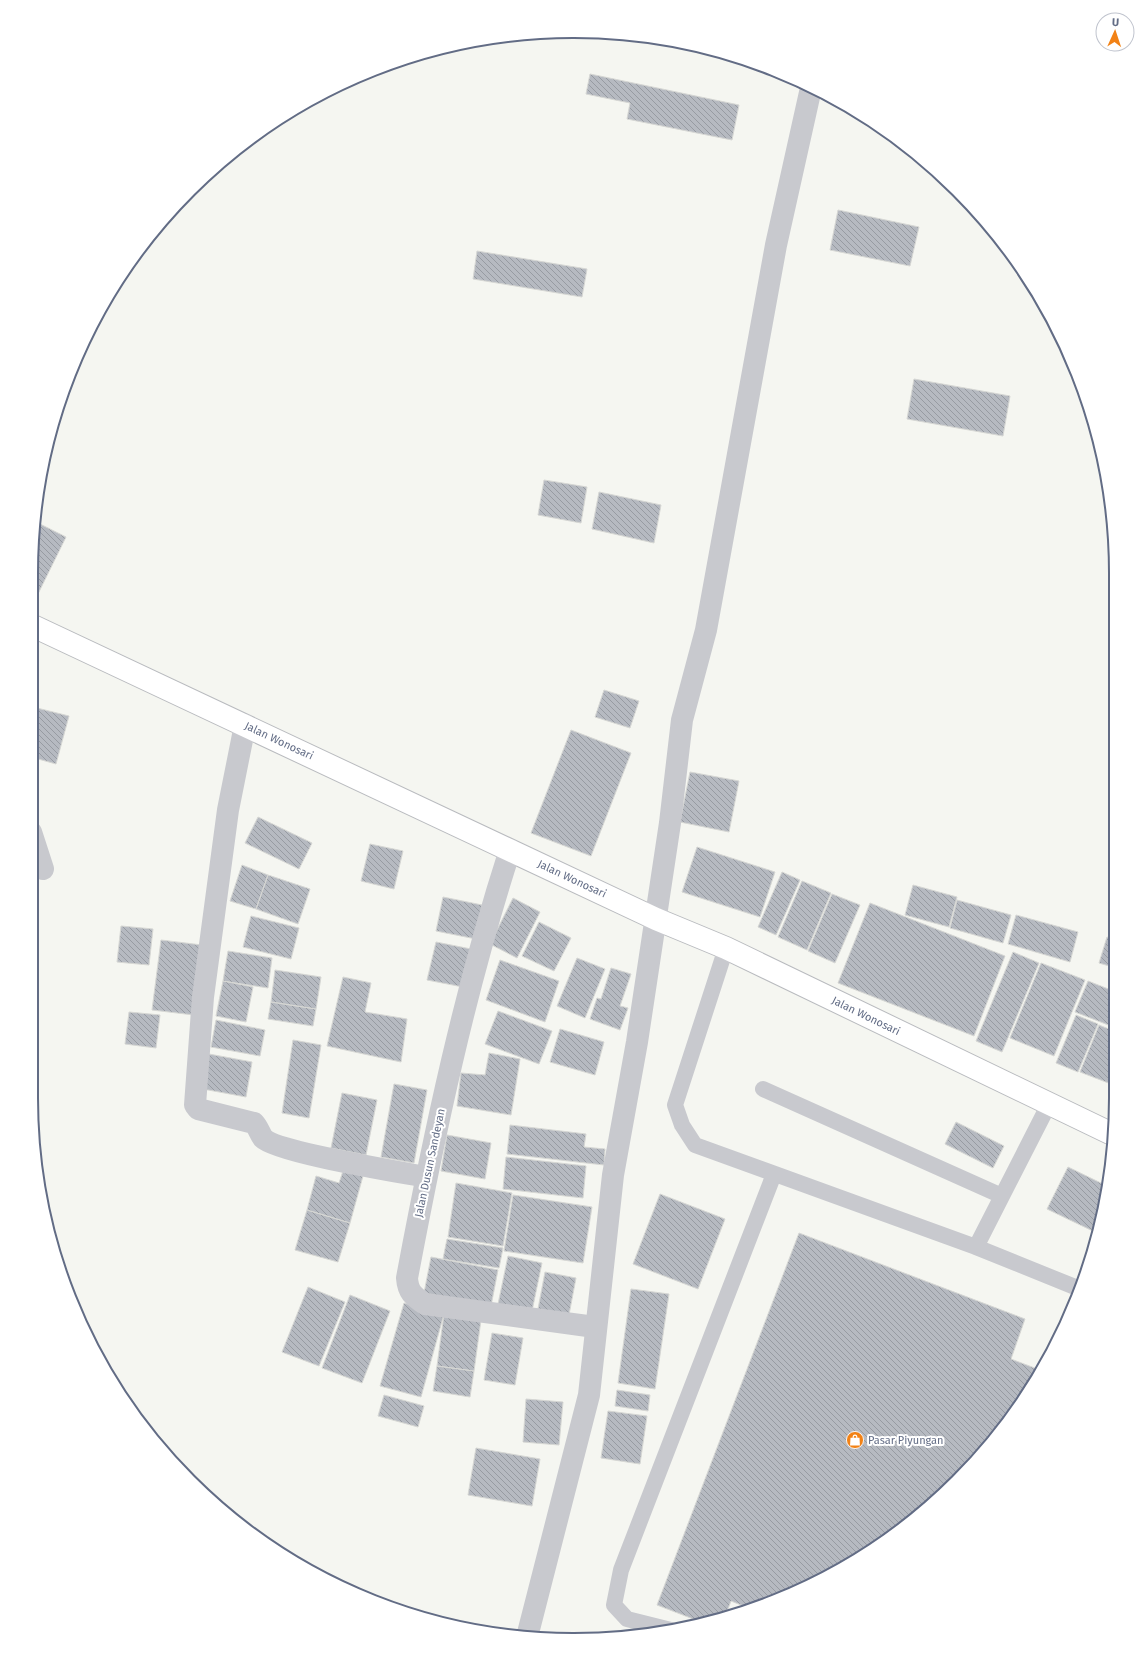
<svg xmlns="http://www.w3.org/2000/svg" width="1147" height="1671" font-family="'Fira Sans',sans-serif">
<defs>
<pattern id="building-back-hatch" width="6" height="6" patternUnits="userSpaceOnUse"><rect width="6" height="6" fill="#b6bac1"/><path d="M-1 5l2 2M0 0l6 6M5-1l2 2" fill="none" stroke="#979ba2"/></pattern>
</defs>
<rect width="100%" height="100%" fill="#f5f6f1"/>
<!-- building -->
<path fill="url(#building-back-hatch)" stroke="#d6d7d4" d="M590 74 739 105 732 140 627 119 630 103 586 94Z
M863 116 875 123 881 127 861 122Z
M838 210 919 227 910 266 830 250Z
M477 251 587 269 582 297 473 279Z
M914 379 1010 396 1003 436 907 419Z
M544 480 587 487 581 523 538 515Z
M599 492 661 505 654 543 592 529Z
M36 522 66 537 32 606 31 573Z
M604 690 639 701 630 728 595 717Z
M33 707 69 716 56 764 31 757V712Z
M571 730 631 753 591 856 531 833Z
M690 772 739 781 729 832 680 822Z
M258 817 312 843 299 869 245 843Z
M370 844 403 851 394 889 361 881Z
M697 847 775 872 760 917 682 892Z
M242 865 268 875 256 909 230 901Z
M782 872 800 880 776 935 758 927Z
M268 875 310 889 298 924 256 909Z
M802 881 831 893 807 950 778 937Z
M913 885 957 897 949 927 905 915Z
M832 894 860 905 835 963 808 951Z
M443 897 482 905 476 939 436 931Z
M513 898 540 912 517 958 490 944Z
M957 900 1011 915 1003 943 950 928Z
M870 903 1005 956 974 1036 838 983Z
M1016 915 1078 932 1070 962 1008 944Z
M251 916 299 928 291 959 243 947Z
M539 922 571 938 554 971 522 956Z
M121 926 153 929 149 965 117 962Z
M1107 937 1116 940V968L1099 963Z
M161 940 202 945 194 1015 152 1010Z
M436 942 471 949 463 987 427 980Z
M228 951 272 958 268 988 223 981Z
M1013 952 1039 963 1002 1052 976 1041Z
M577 958 605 969 585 1018 557 1006Z
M500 960 559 981 545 1022 486 1000Z
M1041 963 1085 980 1054 1056 1010 1038Z
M611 968 631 974 620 1006 628 1008 620 1030 590 1019 597 998 601 999Z
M275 970 321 977 316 1009 271 1002Z
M343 977 371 983 365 1012 407 1019 401 1062 327 1046Z
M223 981 253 987 246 1022 216 1016Z
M1088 981 1116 992V1028L1075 1012Z
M271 1002 316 1009 313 1026 268 1019Z
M498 1011 552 1031 539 1064 485 1044Z
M129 1012 160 1015 156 1048 125 1044Z
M1076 1015 1098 1024 1078 1072 1056 1063Z
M216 1020 265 1030 260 1056 211 1047Z
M1099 1025 1116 1032V1073L1111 1084 1080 1072Z
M560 1029 604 1042 595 1075 550 1062Z
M293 1040 321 1045 309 1118 282 1113Z
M489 1053 520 1059 511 1115 457 1106 461 1073 485 1075Z
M209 1054 252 1062 246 1097 203 1089Z
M1116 1078V1092L1111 1090Z
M394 1084 427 1090 414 1163 381 1157Z
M342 1093 377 1100 366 1155 331 1148Z
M956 1122 1004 1146 993 1168 945 1144Z
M510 1125 586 1134 584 1147 605 1149 604 1165 507 1154Z
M447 1135 491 1143 485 1179 441 1171Z
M506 1157 586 1166 583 1198 503 1189Z
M1068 1167 1107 1186 1106 1204 1097 1233 1047 1209Z
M343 1171 363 1176 350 1223 307 1210 316 1176 339 1183Z
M456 1183 512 1193 503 1246 448 1237Z
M660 1194 725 1219 698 1289 633 1264Z
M513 1195 592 1207 583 1263 504 1251Z
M307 1210 350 1223 338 1262 295 1250Z
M799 1233 1025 1319 1011 1359 1040 1370 1024 1399 957 1481 875 1548 814 1584 746 1607 731 1601 726 1614 701 1622 657 1605Z
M447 1239 503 1248 499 1268 443 1259Z
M508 1256 542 1263 532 1311 498 1304Z
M431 1257 498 1270 491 1306 424 1293Z
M545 1272 576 1278 568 1320 537 1314Z
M308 1287 345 1302 319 1366 282 1352Z
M631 1289 669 1294 655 1389 618 1383Z
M350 1295 390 1311 362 1383 322 1368Z
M404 1303 444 1314 421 1397 380 1386Z
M444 1314 481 1320 474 1371 437 1366Z
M492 1333 523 1338 515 1385 484 1380Z
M437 1366 474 1371 470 1397 433 1391Z
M617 1390 650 1395 648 1411 615 1406Z
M384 1395 424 1406 418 1427 378 1416Z
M526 1399 563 1402 559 1445 523 1442Z
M608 1411 647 1416 640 1464 601 1458Z
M476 1448 540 1459 532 1506 468 1495Z"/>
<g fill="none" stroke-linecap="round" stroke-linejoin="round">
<!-- trunk casing -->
<g stroke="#b9bbbf" stroke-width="24">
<path id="trunk" d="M31 625 656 919 726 948 1112 1134"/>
</g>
<!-- service -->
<path stroke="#c8c9ce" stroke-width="16" d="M726 948 675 1105 682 1125 695 1145 976 1247 1080 1289
M763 1089 1002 1196
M976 1247 1049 1104
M671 1630 627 1619 614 1605 621 1570 774 1174"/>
<!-- minor -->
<path stroke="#c8c9ce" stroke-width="22" d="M245 725 228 810 203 997 195 1105 198 1109 254 1123C258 1127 260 1134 263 1138 276 1152 400 1172 426 1177
M31 832 43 869
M510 850C465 989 434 1134 407 1278 408 1292 413 1296 425 1304L595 1327
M527 1637 589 1395 613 1175 637 1042 670 823 682 720 706 630 776 245 811 88"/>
<!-- trunk -->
<use href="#trunk" stroke="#fff" stroke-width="22"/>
</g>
<!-- icons -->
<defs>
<g id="shop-disc" transform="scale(0.9)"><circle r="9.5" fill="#f28216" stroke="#fff"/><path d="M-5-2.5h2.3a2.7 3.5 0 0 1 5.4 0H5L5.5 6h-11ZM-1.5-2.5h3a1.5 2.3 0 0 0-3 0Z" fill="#fff"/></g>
</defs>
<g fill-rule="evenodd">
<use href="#shop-disc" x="855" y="1440"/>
</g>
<g text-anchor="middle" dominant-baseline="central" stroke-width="4" stroke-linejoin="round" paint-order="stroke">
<!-- street labels -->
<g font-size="11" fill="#626c85" stroke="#fff">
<text transform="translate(279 741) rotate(25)">Jalan Wonosari</text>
<text transform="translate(572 879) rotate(25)">Jalan Wonosari</text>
<text transform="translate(866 1016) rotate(26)">Jalan Wonosari</text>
<text transform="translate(430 1163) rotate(-78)">Jalan Dusun Sandeyan</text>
</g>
<!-- poi labels -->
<g font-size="11" fill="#626c85" stroke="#fff" text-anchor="start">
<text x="868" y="1440">Pasar Piyungan</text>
</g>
</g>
<!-- crop -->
<path d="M0 0H1147V1671H0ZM573 38H574A535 535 0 0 1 1109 573V1098A535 535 0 0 1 574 1633H573A535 535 0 0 1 38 1098V573A535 535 0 0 1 573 38Z" fill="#fff" fill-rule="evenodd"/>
<path fill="none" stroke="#626c85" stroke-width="2" d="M573 38H574A535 535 0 0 1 1109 573V1098A535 535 0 0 1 574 1633H573A535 535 0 0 1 38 1098V573A535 535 0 0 1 573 38Z"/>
<!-- north arrow -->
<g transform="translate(1115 32) rotate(3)"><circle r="19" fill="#ffffff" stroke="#c0c4ce"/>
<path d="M0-3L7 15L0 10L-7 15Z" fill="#f28216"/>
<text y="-6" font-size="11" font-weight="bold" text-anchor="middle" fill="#626c85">U</text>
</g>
</svg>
